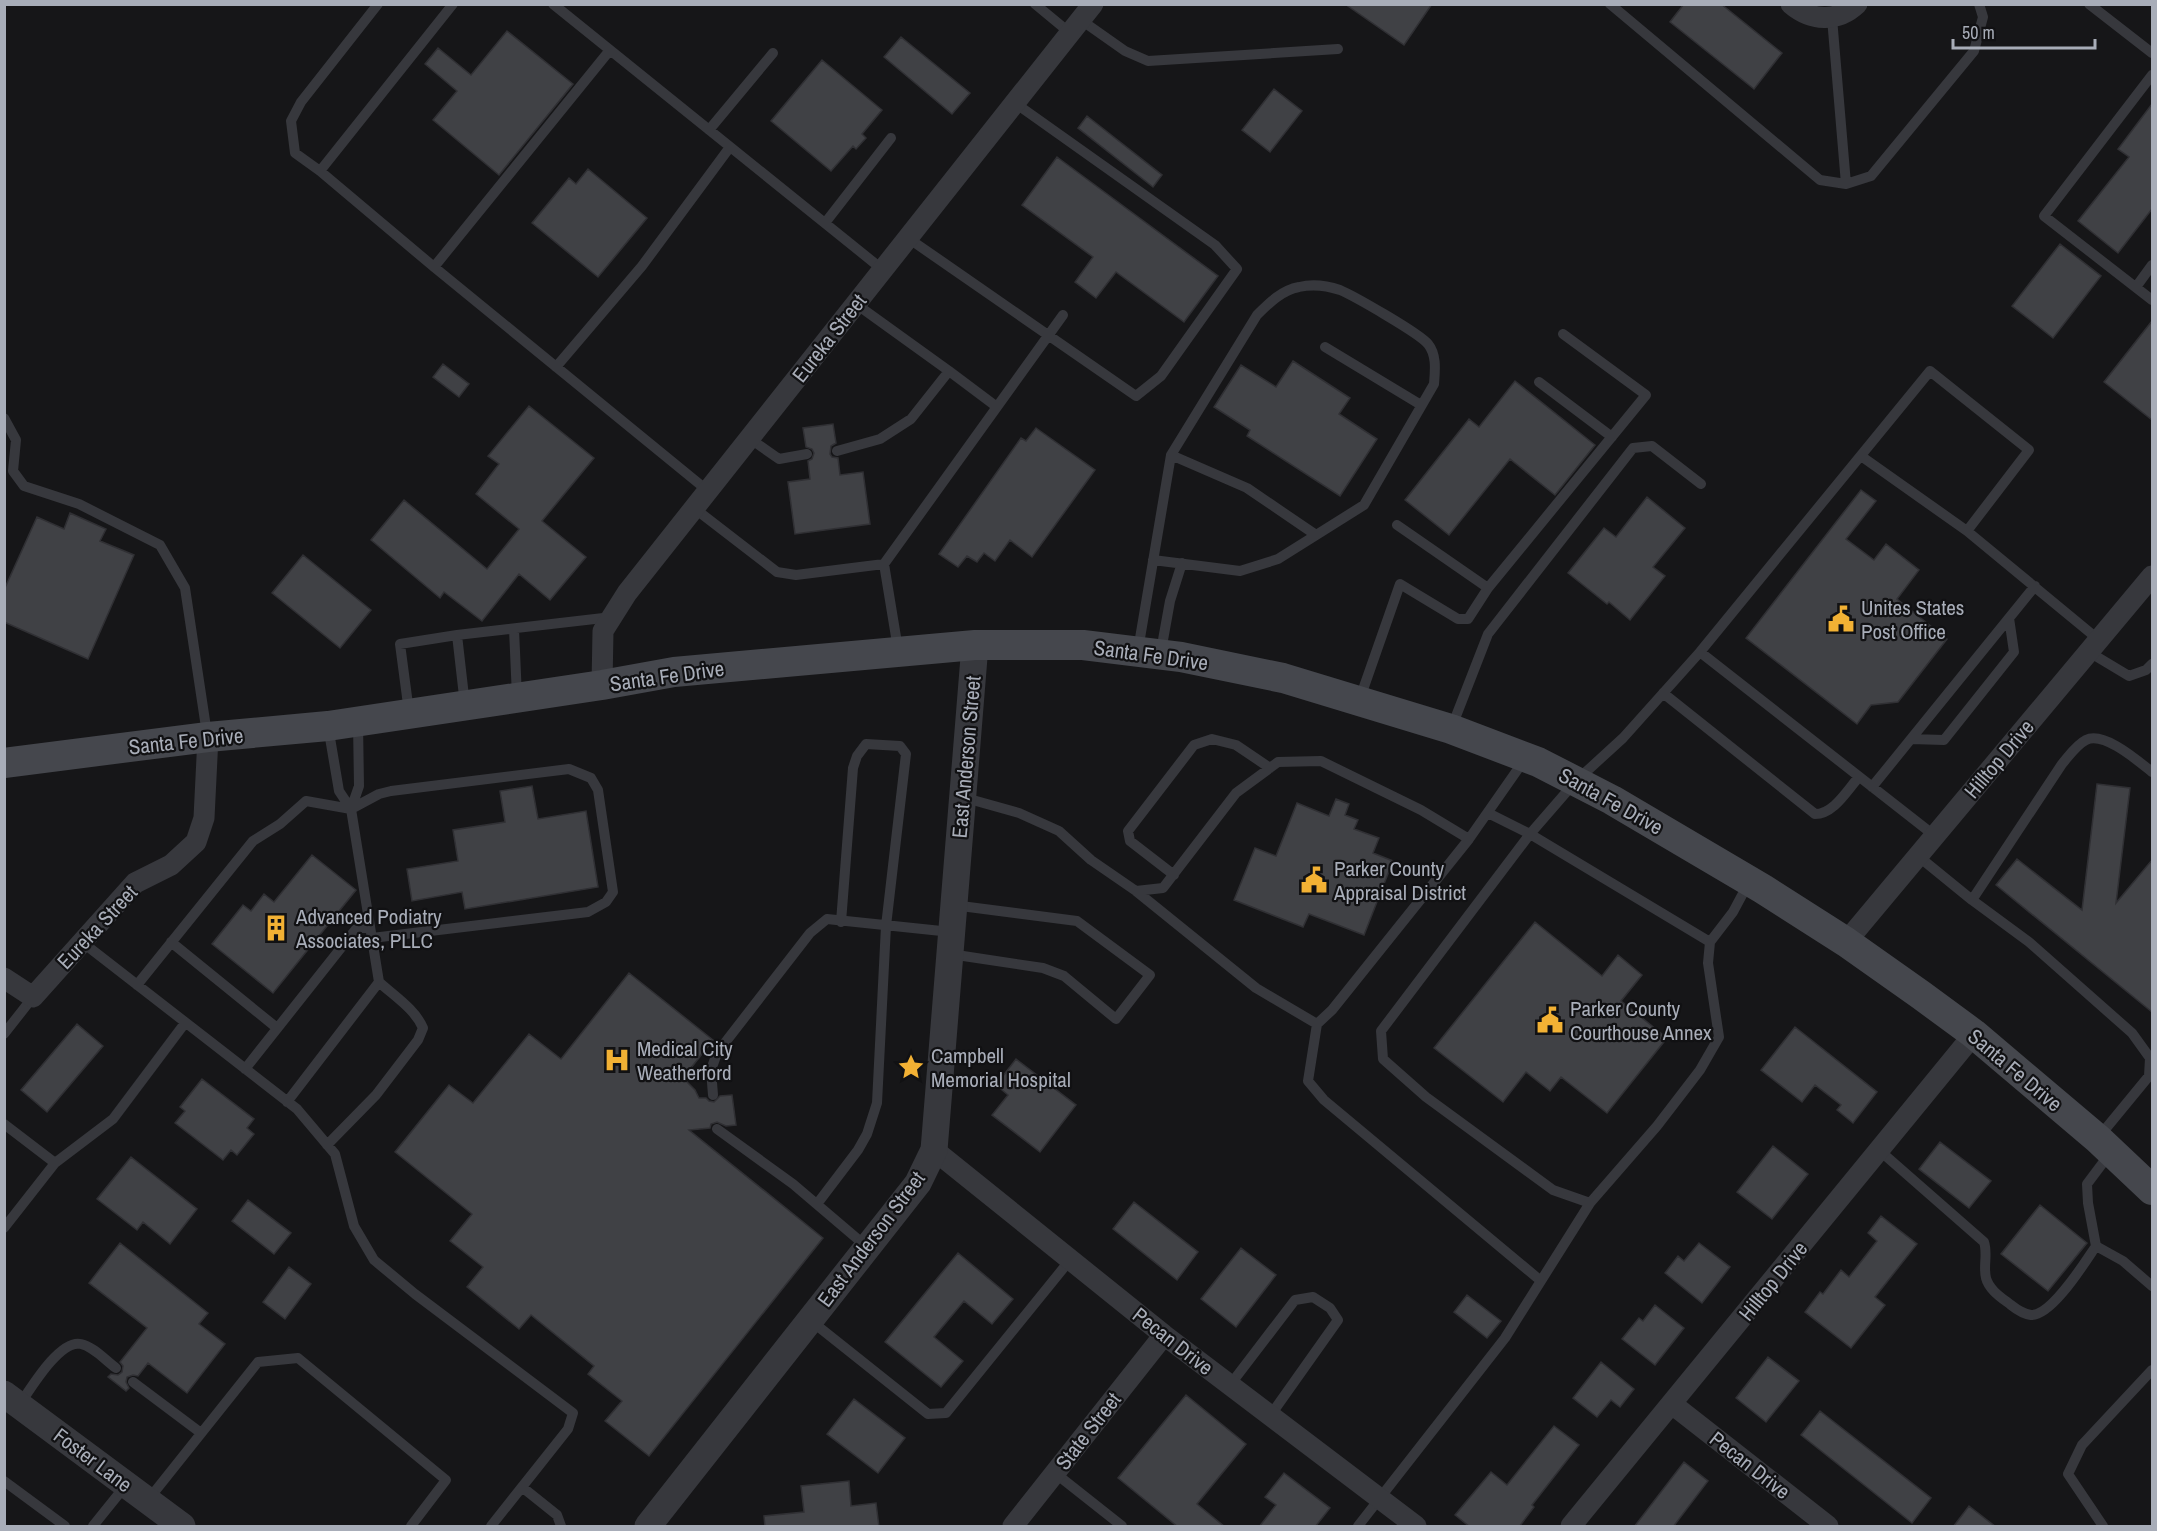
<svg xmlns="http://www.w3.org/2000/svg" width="2157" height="1531" font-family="'Archivo Narrow',sans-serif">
<rect width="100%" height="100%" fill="#161618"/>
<!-- building -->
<path fill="#404145" stroke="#303034" stroke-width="1.5" d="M1345 4H1432L1404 45Z
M1684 4H1721L1782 53 1754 89 1670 22Z
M507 31 573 84 499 175 433 120 457 91 425 64 438 48 471 75Z
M901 37 970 93 952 114 884 57Z
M822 60 882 110 862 134 866 138 856 149 853 146 831 171 771 121Z
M1274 89 1302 111 1270 152 1242 130Z
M2152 104V209L2118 253 2078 221 2129 157 2118 149Z
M1087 116 1162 175 1153 187 1078 128Z
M1057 157 1218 276 1184 322 1116 272 1096 298 1075 282 1093 257 1022 205Z
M588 169 647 218 598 277 532 223 569 178 576 184Z
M2060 244 2101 276 2053 338 2012 306Z
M2152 321V420L2104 382Z
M1293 361 1350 398 1339 414 1377 439 1340 496 1247 436 1250 430 1214 407 1241 365 1276 387Z
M443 364 469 384 459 397 433 377Z
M1515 381 1595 445 1555 495 1510 459 1449 535 1405 500 1469 419 1479 427Z
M529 406 594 458 542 521 586 557 550 600 519 574 482 621 444 592 440 598 371 540 404 500 487 569 519 529 476 494 499 464 488 456Z
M833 424 836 443 831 446 830 454 832 457 838 458 840 475 863 472 870 524 795 534 788 482 810 479 808 461 812 459 814 453 812 449 806 447 803 428Z
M1036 428 1095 470 1032 557 1010 540 995 561 984 553 977 562 967 556 958 567 939 554 1021 438 1026 441Z
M1861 490 1876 501 1846 539 1874 560 1886 544 1919 570 1897 599 1947 639 1898 702 1871 705 1857 724 1746 638Z
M1647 497 1685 528 1653 567 1665 576 1630 620 1609 602 1607 604 1568 573 1604 528 1616 537Z
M70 513 106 529 100 541 134 555 88 659 4 622V590L37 517 64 529Z
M303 555 371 610 340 648 272 593Z
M2097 784 2130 788 2116 903 2152 860V1012L1996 885 2017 859 2082 910Z
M532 786 538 819 586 811 598 887 465 909 462 892 412 901 407 869 458 861 453 830 505 822 500 791Z
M1336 799 1349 804 1345 815 1358 820 1354 829 1379 838 1373 853 1393 861 1364 935 1309 914 1303 927 1234 900 1255 848 1276 856 1297 803 1329 816Z
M312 855 356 890 273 993 212 944 243 905 251 911 264 894 274 902Z
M1535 922 1602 976 1618 955 1642 975 1621 1001 1667 1038 1607 1113 1561 1077 1550 1091 1526 1072 1503 1102 1434 1048Z
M629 973 713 1040 683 1078 695 1090 699 1098H706L709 1101 714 1102 720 1096 732 1095 736 1125 726 1126 717 1122 711 1124 710 1128 689 1130 823 1238 649 1456 605 1421 622 1401 588 1374 594 1366 531 1315 519 1329 467 1287 483 1267 450 1241 472 1214 395 1152 449 1085 473 1103 529 1034 561 1059Z
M77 1024 103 1046 47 1112 21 1090Z
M1795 1027 1877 1092 1853 1123 1837 1110 1841 1105 1815 1085 1802 1102 1761 1070Z
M1016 1059 1076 1105 1040 1152 992 1115 1008 1095 996 1085Z
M202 1079 254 1119 247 1128 254 1134 237 1155 231 1150 223 1160 175 1123 185 1111 180 1107Z
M1940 1142 1991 1181 1969 1208 1919 1169Z
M1773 1146 1808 1174 1772 1219 1737 1192Z
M131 1157 197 1209 170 1244 143 1222 137 1230 97 1199Z
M248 1200 291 1233 274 1254 232 1221Z
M1134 1202 1198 1252 1177 1280 1113 1229Z
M2040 1205 2087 1243 2048 1291 2001 1254Z
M1881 1216 1917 1244 1875 1297 1885 1305 1851 1348 1805 1312 1820 1292 1823 1294 1841 1270 1849 1277 1877 1241 1868 1233Z
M120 1243 208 1313 199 1324 225 1344 187 1393 148 1363 138 1376 133 1375 127 1377 126 1382 129 1388 126 1391 108 1377 111 1374 118 1375 122 1372 123 1366 120 1362 147 1328 89 1283Z
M1699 1243 1730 1267 1702 1303 1665 1273 1678 1256 1684 1261Z
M1241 1248 1276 1275 1236 1327 1201 1299Z
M958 1253 1013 1299 992 1324 964 1301 934 1337 963 1361 941 1387 885 1342Z
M289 1267 311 1284 285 1319 263 1302Z
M1467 1295 1501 1321 1487 1338 1454 1312Z
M1655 1305 1684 1328 1655 1365 1622 1339 1639 1318 1643 1321Z
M1768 1357 1799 1381 1766 1422 1736 1398Z
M1601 1362 1634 1389 1620 1407 1611 1400 1597 1417 1573 1398Z
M1186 1395 1246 1444 1197 1504 1225 1527H1178L1118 1478Z
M854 1399 905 1438 878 1473 827 1434Z
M1820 1411 1931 1498 1912 1523 1801 1435Z
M1554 1426 1579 1445 1532 1505 1534 1507 1519 1527H1470L1455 1515 1491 1472 1507 1485Z
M1684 1462 1708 1481 1673 1527H1634Z
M1284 1473 1330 1508 1315 1527H1259L1276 1505 1265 1497Z
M849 1481 851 1506 876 1503 879 1527H765L764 1516 804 1512 801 1486Z
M1969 1506 1996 1527H1953Z"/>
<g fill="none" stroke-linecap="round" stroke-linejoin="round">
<!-- service -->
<path stroke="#37383d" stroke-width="10" d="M378 4 301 102 291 121 295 153 320 171 434 267 708 491
M553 4 883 270
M1035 4 1070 33
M1610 4 1820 180 1846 184 1871 176 1974 51 1983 17 1979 4
M2089 4 2152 53
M1832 18 1846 184
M1081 20 1125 51 1148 61 1338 49
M2152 75 2044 216 2152 300
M709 130 773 53
M320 171 453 4
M825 223 891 138
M908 238 1136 396 1161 376 1237 269 1215 245 1015 103
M434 267 610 50
M2136 287 2152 265
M856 304 949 371
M1325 347 1421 405
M556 367 642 266 730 147
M1539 382 1612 437
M4 418 16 440 13 471 24 486 79 504 160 545 185 588 207 734
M749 438 779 459 807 454
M837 451 880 439 911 419 949 371 997 407
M1171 455 1247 488 1316 535
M1861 456 1967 531
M694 508 777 572 796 575 884 564 1063 315
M1397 525 1488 588
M884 564 898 649
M514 629 517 697
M457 635 612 617
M1138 650 1171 455 1257 315C1269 303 1282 290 1299 287 1312 284 1328 286 1340 290 1354 296 1419 333 1428 344 1437 355 1435 371 1434 384L1364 505 1278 559 1240 571 1153 560
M1161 651 1170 601 1182 563
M1700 652 1935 836
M2089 652 2129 676 2146 670 2152 664
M1663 693 1815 814C1834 814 1847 790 1859 777
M1359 701 1400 584 1458 619H1468L1488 588 1646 395 1563 334
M409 712 400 644 457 635 465 705
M1451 729 1488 634 1633 448 1652 446 1701 484
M1911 739 1944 740 2014 652 2009 618
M1872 787 2035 586
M962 797 1019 813 1059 831 1091 860 1136 891 1163 888 1236 793 1278 762 1321 761 1421 810 1469 839 1525 759
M351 809 359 786 358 723
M1488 813 1530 834 1710 942
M1918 856 1972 900 2029 942 2132 1033 2150 1058 2149 1076 2098 1138
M1174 875 1130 841 1128 831 1194 745 1212 739 1236 745 1270 768
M1748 884 1733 912 1710 942 1708 963 1719 1037 1700 1070 1657 1126 1590 1203 1553 1190 1426 1097 1383 1059 1381 1031 1530 834 1576 781 1623 738 1700 652 1930 371 2029 450 1967 531 2099 640
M1136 891 1256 988 1317 1024 1332 1010 1469 839
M1972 900 2062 764C2069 756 2076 745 2086 740 2104 731 2138 761 2152 772
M82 942 297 1109 335 1154 354 1226 374 1260 415 1294 573 1413 568 1429 491 1526
M171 942 277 1028
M950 954 1043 968 1064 976 1116 1019 1150 975 1077 921 953 905
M137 985 253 841 280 824 306 801 351 809 379 794 391 791 569 769 591 778 598 790 613 892 606 902 588 912 372 938
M1317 1024 1308 1081 1324 1100 1541 1281
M4 1034 33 997
M245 1069 356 929 370 926
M713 1095 711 1070 717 1053 810 933 827 919 951 932
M287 1102 379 982 351 809 339 791 328 726
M4 1124 55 1163
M717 1129 793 1184 867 1247
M327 1145 376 1095 418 1040 423 1028C415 1009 394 996 379 982
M1879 1150 1984 1242C1988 1254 1983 1266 1986 1278 1989 1290 2002 1298 2011 1305 2016 1309 2024 1314 2031 1315 2052 1316 2085 1262 2096 1246L2088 1203 2087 1184 2111 1152
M817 1204 858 1150 867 1134 877 1103 886 926 906 754 900 746 866 744 857 756 853 768 841 922
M4 1228 55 1163 113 1119 185 1023
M2096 1246 2123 1261 2152 1286
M810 1320 928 1414 946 1413 1070 1260
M133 1382 201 1433
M1230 1385 1295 1300 1313 1297 1330 1308 1338 1320 1270 1416
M20 1404C31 1388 60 1339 81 1344 94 1347 105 1360 116 1368
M1055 1473 1122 1526
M4 1481 65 1526
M522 1487 557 1515 561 1526
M148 1500 258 1362 298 1358 446 1480 411 1526
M93 1526 126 1485
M1358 1526 1505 1338 1590 1203
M2103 1526 2068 1474 2082 1445 2152 1370"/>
<!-- minor -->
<path stroke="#37383d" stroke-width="21" d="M1791 4C1811 21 1837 23 1857 4
M602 685 603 631 627 593 1093 4
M1846 942 2152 576
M4 978 33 997 135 883 171 865 196 842 204 818 208 737
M934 1150 1164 1335 1416 1526
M1672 1404 1828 1526
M1013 1526 1164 1335
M1571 1526 1974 1034"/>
<!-- tertiary -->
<path stroke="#37383d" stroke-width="27" d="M4 1394 182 1526
M648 1526 918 1183 934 1150 975 645"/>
<!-- secondary -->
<path stroke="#45474d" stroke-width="30" d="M4 763 208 737 328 726 602 685 674 672 975 645H1083L1181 657 1283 678 1451 729 1538 762 1612 800 1763 889 1846 942 1921 995 1974 1034 2098 1139 2152 1190"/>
</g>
<!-- icons -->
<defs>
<g id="civic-bare" transform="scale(2.07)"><path d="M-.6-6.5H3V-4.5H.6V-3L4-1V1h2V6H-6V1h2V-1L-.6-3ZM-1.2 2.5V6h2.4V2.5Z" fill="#f2b134" stroke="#111113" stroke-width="2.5" paint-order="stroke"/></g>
<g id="building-bare" transform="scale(2.07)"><path d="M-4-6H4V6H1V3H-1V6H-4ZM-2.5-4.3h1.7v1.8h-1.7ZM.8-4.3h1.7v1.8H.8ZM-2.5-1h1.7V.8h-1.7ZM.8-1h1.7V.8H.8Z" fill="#f2b134" stroke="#111113" stroke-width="2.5" paint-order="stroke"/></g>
<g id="hospital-bare" transform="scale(2.07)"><path d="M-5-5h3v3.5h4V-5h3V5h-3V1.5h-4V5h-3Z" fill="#f2b134" stroke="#111113" stroke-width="2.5" paint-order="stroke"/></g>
<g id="sight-bare" transform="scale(2.07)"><path d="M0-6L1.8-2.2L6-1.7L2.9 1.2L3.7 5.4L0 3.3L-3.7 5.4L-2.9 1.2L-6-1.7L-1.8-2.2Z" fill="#f2b134" stroke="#111113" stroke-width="2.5" paint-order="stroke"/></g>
</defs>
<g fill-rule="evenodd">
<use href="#civic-bare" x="1841" y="619"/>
<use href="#civic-bare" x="1314" y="880"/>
<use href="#building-bare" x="276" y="928"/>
<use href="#civic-bare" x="1550" y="1020"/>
<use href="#hospital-bare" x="617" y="1060"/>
<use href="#sight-bare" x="911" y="1067"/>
</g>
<g text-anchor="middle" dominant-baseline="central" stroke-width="4.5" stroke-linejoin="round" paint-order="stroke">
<!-- street labels -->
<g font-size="21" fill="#a8adb8" stroke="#111113">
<text transform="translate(829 338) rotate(-52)">Eureka Street</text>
<text transform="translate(1151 655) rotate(8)">Santa Fe Drive</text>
<text transform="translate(667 676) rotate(-8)">Santa Fe Drive</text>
<text transform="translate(186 741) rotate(-6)">Santa Fe Drive</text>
<text transform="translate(966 757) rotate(-85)">East Anderson Street</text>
<text transform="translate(1999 759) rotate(-50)">Hilltop Drive</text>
<text transform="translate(1611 801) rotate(29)">Santa Fe Drive</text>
<text transform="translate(97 927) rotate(-47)">Eureka Street</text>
<text transform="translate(2015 1070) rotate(40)">Santa Fe Drive</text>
<text transform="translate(871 1239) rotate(-53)">East Anderson Street</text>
<text transform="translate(1773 1281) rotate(-51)">Hilltop Drive</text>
<text transform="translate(1173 1341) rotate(38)">Pecan Drive</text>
<text transform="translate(1088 1431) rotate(-52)">State Street</text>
<text transform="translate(93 1460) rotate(37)">Foster Lane</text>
<text transform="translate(1750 1465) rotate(38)">Pecan Drive</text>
</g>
<!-- poi labels -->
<g font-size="21" fill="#a8adb8" stroke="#111113" text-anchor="start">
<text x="1861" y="607">Unites States<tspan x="1861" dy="24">Post Office</tspan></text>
<text x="1334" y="868">Parker County<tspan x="1334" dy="24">Appraisal District</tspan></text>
<text x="296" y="916">Advanced Podiatry<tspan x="296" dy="24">Associates, PLLC</tspan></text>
<text x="1570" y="1008">Parker County<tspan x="1570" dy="24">Courthouse Annex</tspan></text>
<text x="637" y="1048">Medical City<tspan x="637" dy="24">Weatherford</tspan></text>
<text x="931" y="1055">Campbell<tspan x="931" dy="24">Memorial Hospital</tspan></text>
</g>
</g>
<!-- border -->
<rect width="2157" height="1531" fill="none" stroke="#a8adb8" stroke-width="12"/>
<!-- scale -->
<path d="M1953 39v9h142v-9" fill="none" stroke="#a8adb8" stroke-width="3"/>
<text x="1962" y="39" font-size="18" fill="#a8adb8" stroke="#111113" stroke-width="4.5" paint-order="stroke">50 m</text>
</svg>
